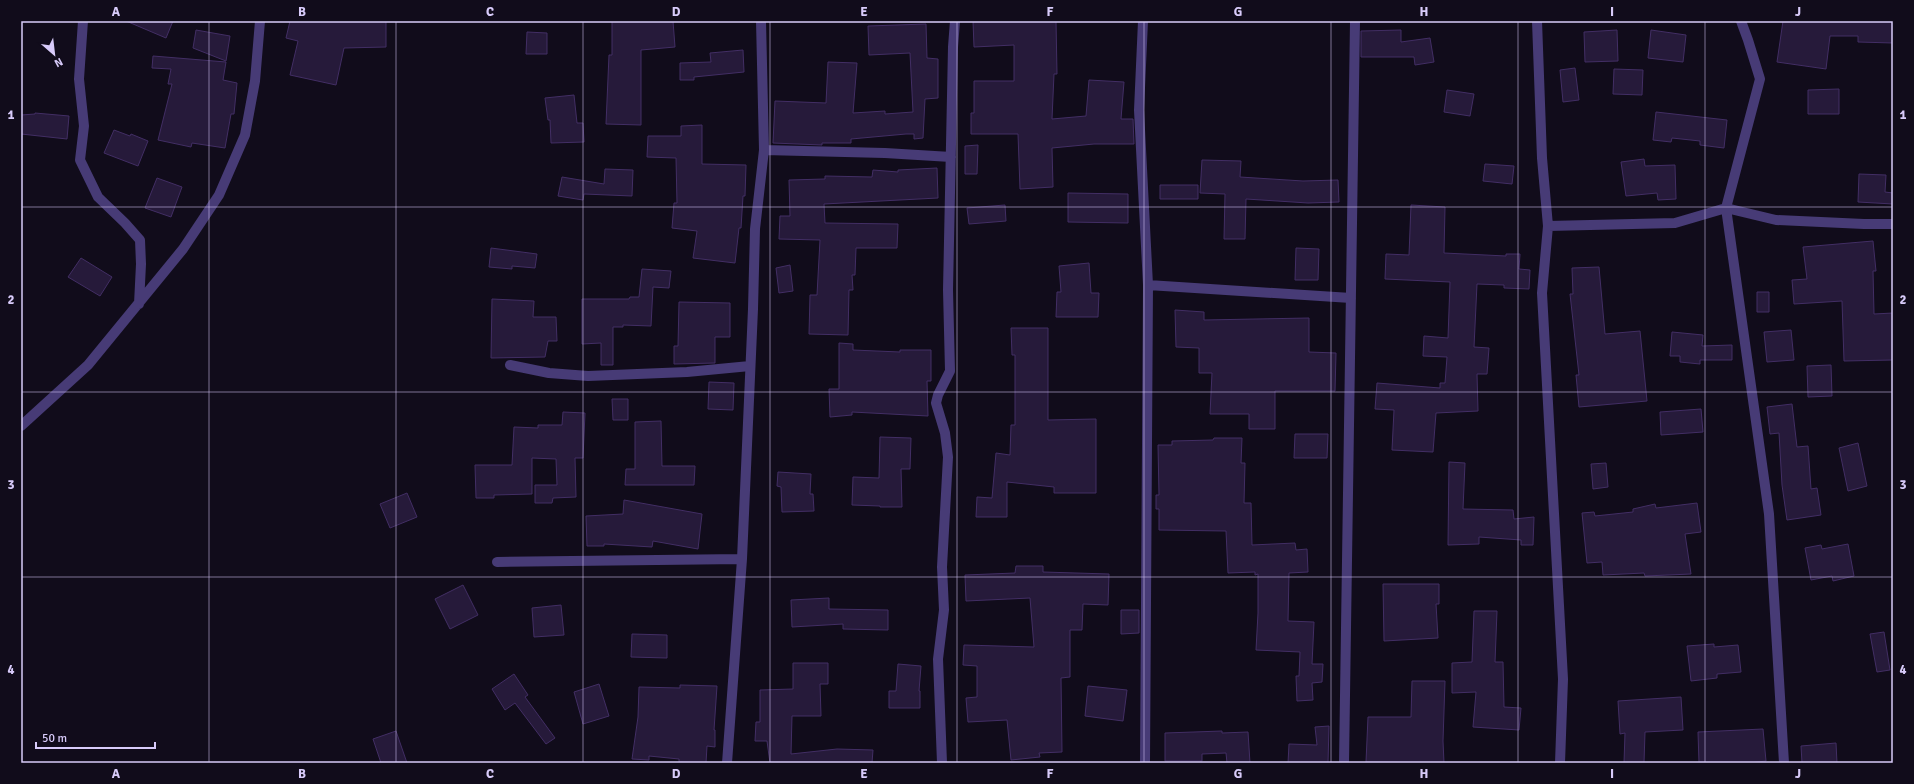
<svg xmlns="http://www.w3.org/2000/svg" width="1914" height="784" font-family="Signika,sans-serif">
<rect width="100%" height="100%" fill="#110c1b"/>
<!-- building -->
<path fill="#261a3a" stroke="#422e64" d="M126 21H173L166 38Z
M290 21H386V47L344 48 336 85 290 75 298 41 286 38Z
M612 21H673L675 47 641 50V125L606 124 609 55H612Z
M973 21H1056L1057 74H1054L1052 119 1086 116 1089 80 1124 82 1121 119H1133L1134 144H1094L1052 148 1053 187 1020 189 1018 134H971V113H974V81H1014V45L974 47Z
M1783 21H1893V43L1858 42V36H1830L1826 69 1777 62Z
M926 24 927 58 938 59V98L925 99 923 138 914 139V134H906L851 139V143H822V145L773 143 775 101 826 103 828 62 857 63 853 113 885 111V114L913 112 910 53 869 55 868 26Z
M196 30 230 36 226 61 193 48Z
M1401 30V42L1430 38 1434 62 1415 65 1414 57H1361V31Z
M1617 30 1618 61 1585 62 1584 32Z
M1651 30 1686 35 1683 62 1648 58Z
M527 32 547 33V54H526Z
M743 50 744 72 694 77V80H680V63L711 62 710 53Z
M153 56 226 62 223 80 237 83 234 114H231L225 148 192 143 191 147 158 140 172 84H168L171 69 152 68Z
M1575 68 1579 100 1563 102 1560 70Z
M1614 69 1643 70 1642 95 1613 94Z
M1839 89V114H1808V90Z
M1447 90 1474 94 1470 116 1444 112Z
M574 95 577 123H583L584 142 551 143 550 120H548L545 98Z
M1656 112 1727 120 1724 148 1700 145V141L1672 138 1671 142 1653 140Z
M35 113 69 116 67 139 21 134V115L35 114Z
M702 125V164L746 165 745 196H743L741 228H739L735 263 693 258 697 231 672 228 674 203H677L676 158 647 157 648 136H681V126Z
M114 130 130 136 131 134 148 141 138 166 104 153Z
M978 145 977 174H965V146Z
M1644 159 1645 166 1675 165 1676 199 1658 200 1657 193 1626 196 1621 162Z
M1202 160 1241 161 1240 177 1303 181 1338 180 1339 202 1308 203 1246 199 1245 239H1224L1225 194 1200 193Z
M1485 164 1514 166 1512 184 1483 181Z
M937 168 938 198 824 204 825 223 898 224 897 248H856L855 275H852L853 290H849L848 335 809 334 810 295H817L820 240 779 239 780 216H790L789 180 825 179V176L872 177 873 170 898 172V170Z
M605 169 633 170 632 196 584 194 583 200 558 196 562 177 604 184Z
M1859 174 1886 175 1885 192 1893 193V204L1858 202Z
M157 178 182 187 171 217 145 208Z
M1160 185H1198V199H1160Z
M1068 193 1128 194V223L1068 222Z
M1005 205 1006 221 969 224 967 208Z
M1411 205 1445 207 1444 253 1506 256V254H1520L1519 269 1530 270 1529 289 1504 288V285L1477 284 1474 347 1489 348 1487 374H1477L1478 411 1436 413 1433 452 1392 450 1394 410 1375 409 1377 383 1440 388V383H1445L1447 357 1423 356 1424 336 1448 338 1450 282 1385 279 1386 254 1409 255Z
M1873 241 1876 271H1873L1874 314 1893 313V360L1844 361 1842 301 1794 304 1792 280 1807 279 1803 247Z
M491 248 537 254 535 268 512 266V269L489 267Z
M1296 248 1319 249 1318 280H1295Z
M81 258 112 277 100 296 68 277Z
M1089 263 1091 293H1099L1098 317H1056L1057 292H1061L1059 266Z
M790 265 793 291 779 293 776 268Z
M1599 267 1605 334 1640 331 1647 401 1579 407 1576 375H1579L1570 294H1573L1572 268Z
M642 269 671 271 669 288 653 287 651 326 623 325V327H613V365H601V343L582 344V299H629L630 297H639Z
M1757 292H1769V312H1757Z
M492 299 534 301 533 317H556L557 341H548L545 357 491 358Z
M679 302 730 303V337H715V363L674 364V346H678Z
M1175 310 1204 312V320L1309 318V352L1336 353 1335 391H1275V429H1249V414H1210L1212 373H1199V348L1176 347Z
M1011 328H1048V420L1096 419V493H1054V487L1007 482V517H976L977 497 992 498 996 453 1010 455 1011 425H1015V355H1012Z
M1791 330 1794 360 1767 362 1764 332Z
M1672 332 1703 335 1702 346 1732 345V360H1700V364L1680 362V356H1670Z
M839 343 853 344V350L900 352V350H931V381H927L928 416 852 412V415L830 417 829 389H839Z
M1831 365 1832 396 1808 397 1807 366Z
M709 382 734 383 733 410 708 409Z
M612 399H628V420H613Z
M1792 404 1797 447 1808 446 1811 489 1817 488 1821 515 1787 520 1782 485 1779 433 1770 434 1767 407Z
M1701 409 1703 432 1661 435 1660 412Z
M563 412 585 413 583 458H575L576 497 553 498 552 503H535V485H557L556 459 532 458V494L494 495V498H476L475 465H512L514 427 538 428V425H562Z
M661 421 662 466H695L694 485H625L626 469H635V422Z
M1295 434H1328L1327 458H1294Z
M880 437 911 438 910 469H901L902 507H880V506L852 505 853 477 879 478Z
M1214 438H1242L1241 463H1245L1244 503H1251L1252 545 1295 543 1296 550 1307 549 1308 572 1289 573 1288 621 1314 622 1312 664H1323L1322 682 1312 683 1313 700 1297 701 1296 676H1299L1300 652 1256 650 1258 613V574L1255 575V572L1228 573 1226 531 1159 530V509H1156V495H1159L1158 445H1172V441L1213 440Z
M1858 443 1867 486 1848 491 1839 448Z
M1449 462 1465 463 1463 509 1513 510 1514 519 1534 517 1533 545H1521V540L1479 537V544L1448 545Z
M1606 463 1608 487 1593 489 1591 464Z
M778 472 811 474 810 494H813L814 511 782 512 781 487 777 486Z
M407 493 417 517 390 528 380 504Z
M624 500 702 514 698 549 653 541 652 547 604 544V546H587L586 516 623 514Z
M1697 503 1701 532 1685 534 1691 574 1645 576 1644 573 1603 575 1602 562 1587 563 1582 513 1594 512 1595 516 1633 512V509L1655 504 1656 508Z
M1848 544 1854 576 1833 581 1832 576 1811 580 1805 548 1821 545 1822 549Z
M1016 566H1043V572L1109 574 1108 605 1083 604 1082 630H1070V677L1061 678 1062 752 1039 753 1040 757 1011 760 1007 720 968 722 966 698 977 697V666L963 665 964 645 1034 647 1030 598 966 601 965 575 1015 573Z
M1383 584H1439V604H1436L1438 638 1384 641Z
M463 585 478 615 450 629 435 599Z
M829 598V609L888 610V630L843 629V624L792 627 791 600Z
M561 605 564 635 534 637 532 608Z
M1121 610H1139V633L1121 634Z
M1474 611H1497L1495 662H1503L1504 707 1521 708 1519 730 1473 727 1476 692 1452 693V663L1472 662Z
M1884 632 1890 670 1877 672 1870 634Z
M632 634 667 635V658L631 657Z
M1714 644V647L1738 645 1741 672 1717 674V678L1691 681 1687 646Z
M793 663H828V684H820L821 716H792L791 754 837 749 873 750 872 763H770L767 741H755L756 722H760V690L793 689Z
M898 664 921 666 919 691H920V708H889V691H896Z
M514 674 528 695 525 697 555 738 546 744 515 703 505 710 492 689Z
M1412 681H1445L1443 741 1444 763 1366 762 1368 717H1411Z
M599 684 609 716 583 724 574 692Z
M680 685 717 686 714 730H715V747L707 746 706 763 679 762V759L649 756V760L632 759 638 717 639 687 680 688Z
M1088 686 1127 690 1123 721 1085 716Z
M1681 697 1683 730 1645 732 1644 763H1624L1625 733 1620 734 1618 701Z
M1329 726 1328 763H1288L1289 744 1317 745 1315 727Z
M1763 729 1766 761 1750 763H1699L1698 732Z
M396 731 407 763H381L373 739Z
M1222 731V733L1248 732 1250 763H1227L1226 753 1202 754V761H1165V733Z
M1836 743 1837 763H1802L1801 746Z"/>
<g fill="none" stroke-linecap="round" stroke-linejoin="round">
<!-- minor -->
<path stroke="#473b76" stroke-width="10" d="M83 21 79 79 84 126 80 160 98 197 125 223 140 240 141 264 139 304
M1143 21 1139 110 1148 285 1145 763
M1537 21 1542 158 1548 226 1542 293 1563 679 1560 763
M1741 21 1748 40 1760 79 1726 208 1769 514 1784 763
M764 150 885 153 951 157
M1548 226 1675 223 1726 208 1776 220 1864 224H1893
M1148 285 1351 298
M510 365 549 373 588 376 687 372 750 366
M21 426 88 365 183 249 219 195 245 135 255 81 260 21
M497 562 742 559
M727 763 742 559 753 309 755 229 764 150 761 21
M942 763 938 659 944 610 942 567 948 457 945 433 936 403 938 395 950 371 948 290 953 47 955 21
M1344 763 1355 21"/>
</g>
<!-- grid -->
<path fill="none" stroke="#d8cbfa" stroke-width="1" stroke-opacity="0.55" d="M209 21V763M396 21V763M583 21V763M770 21V763M957 21V763M1144 21V763M1331 21V763M1518 21V763M1705 21V763M21 207H1893M21 392H1893M21 577H1893"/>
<!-- border -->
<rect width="1914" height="784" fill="none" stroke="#110c1b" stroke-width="44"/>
<!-- north arrow -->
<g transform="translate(54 54) rotate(152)" stroke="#110c1b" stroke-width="3" paint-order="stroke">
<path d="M0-3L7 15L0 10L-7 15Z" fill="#d8cbfa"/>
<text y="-6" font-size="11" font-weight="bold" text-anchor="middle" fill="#d8cbfa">N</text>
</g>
<!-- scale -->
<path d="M36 742v6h119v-6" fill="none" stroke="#d8cbfa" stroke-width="2"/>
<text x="42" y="742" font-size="12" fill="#d8cbfa" stroke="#110c1b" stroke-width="3" paint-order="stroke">50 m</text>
<rect x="22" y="22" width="1870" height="740" fill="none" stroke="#d8cbfa" stroke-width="1.5"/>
<g font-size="13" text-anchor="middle" font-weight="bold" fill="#d8cbfa">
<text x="116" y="16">A</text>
<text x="302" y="16">B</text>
<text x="490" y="16">C</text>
<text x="676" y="16">D</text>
<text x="864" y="16">E</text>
<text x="1050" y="16">F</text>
<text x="1238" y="16">G</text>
<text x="1424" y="16">H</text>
<text x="1612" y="16">I</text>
<text x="1798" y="16">J</text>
<text x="11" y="119">1</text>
<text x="1903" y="119">1</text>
<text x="11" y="304">2</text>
<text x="1903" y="304">2</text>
<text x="11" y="489">3</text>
<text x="1903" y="489">3</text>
<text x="11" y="674">4</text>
<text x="1903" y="674">4</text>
<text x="116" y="778">A</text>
<text x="302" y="778">B</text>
<text x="490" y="778">C</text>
<text x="676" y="778">D</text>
<text x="864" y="778">E</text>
<text x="1050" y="778">F</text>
<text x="1238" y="778">G</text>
<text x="1424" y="778">H</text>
<text x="1612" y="778">I</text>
<text x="1798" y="778">J</text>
</g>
</svg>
